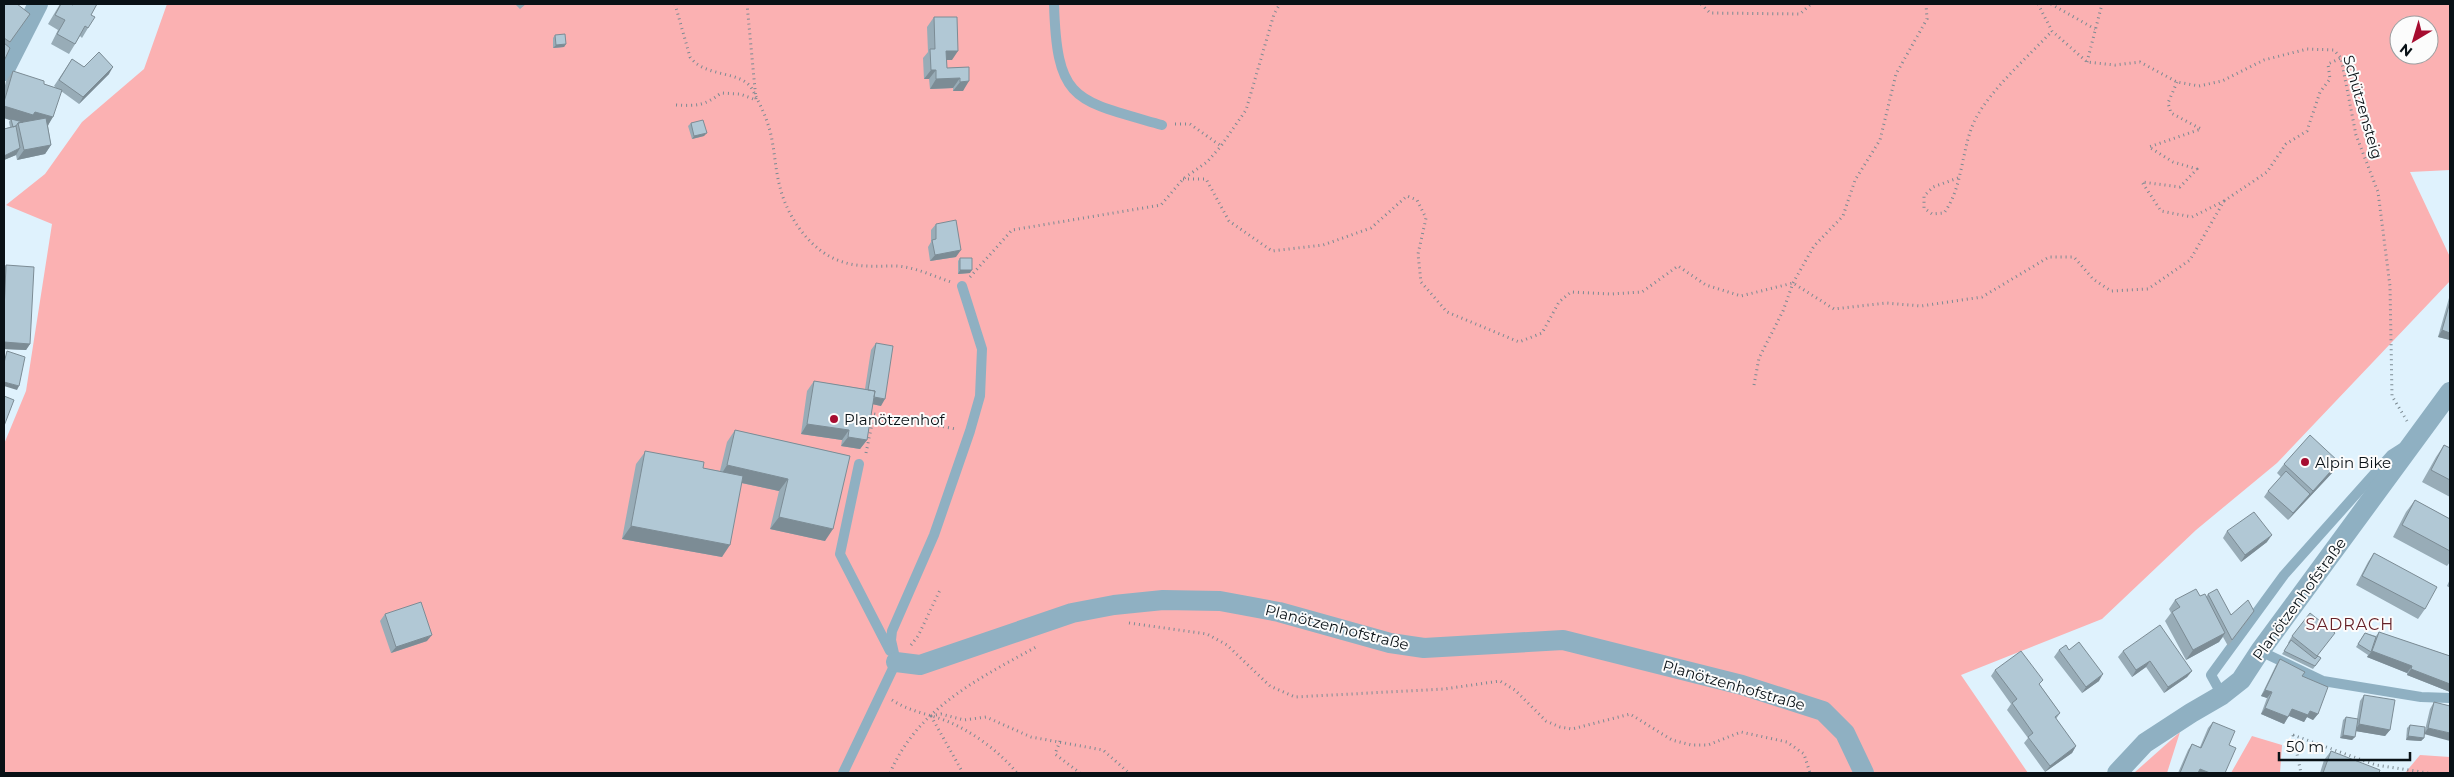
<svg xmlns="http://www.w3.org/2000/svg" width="2454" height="777" font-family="Montserrat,sans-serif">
<rect width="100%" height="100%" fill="#dff2fd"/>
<!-- green -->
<path fill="#fbb1b2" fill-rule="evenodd" d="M167 4H2450V170L2410 172 2450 257V281L2277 463 2196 530 2102 619 1961 675 2028 773H4V444L26 391 52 224 6 205 45 174 82 122 144 69ZM2399 25H2429V55H2399Z
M2180 732 2167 773H2134L2135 772Z
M2252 736 2282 745 2280 773H2231Z
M2420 755 2450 757V773H2405Z"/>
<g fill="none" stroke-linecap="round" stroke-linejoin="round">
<!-- path -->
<path stroke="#7c8a92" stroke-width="3" stroke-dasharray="1 4" stroke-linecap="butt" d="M675 4 690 57C705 78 741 70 752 89 759 102 766 116 770 131 775 150 775 171 781 191 789 219 811 251 840 261 859 268 877 266 896 266 915 267 933 276 951 282
M1701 4 1710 13 1800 14 1811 4
M2038 4 2052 31 2087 62 2115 65 2140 62 2177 82 2199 86 2222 81 2264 60 2307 49 2334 50 2341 58 2356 135 2378 192 2390 286 2392 396 2407 421
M2051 4 2095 29
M2087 62 2102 4
M676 105C697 106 704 106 721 93L740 94 756 100 747 4
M1175 124H1190L1221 146
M1958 178 1933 187 1924 196V208L1932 214 1944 213C1964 186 1961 146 1976 118 1993 87 2028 57 2052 31
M1183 179H1206L1229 221 1272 251 1323 245 1371 228 1407 196 1417 200 1426 218 1418 254 1421 282 1447 312 1519 342 1542 333 1559 302 1571 292 1611 294 1642 292 1678 266 1706 285 1741 296 1793 283 1834 309 1886 303 1921 306 1982 297 2049 257H2074L2093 279 2111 291 2148 289 2190 260 2224 201 2192 217 2161 211 2142 182 2180 187 2197 169 2173 162 2149 147 2201 129 2171 113 2168 103 2177 82
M2224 201 2267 172 2286 144 2307 131 2320 92 2330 79 2328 64 2341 58
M970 277 1012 230 1161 205 1183 179 1207 162 1221 146 1246 110 1274 14 1280 4
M1754 385 1759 358 1783 311 1793 283 1814 246 1843 216 1855 180 1880 140 1896 74 1927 19 1926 4
M866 453 874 414 956 429
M1129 623 1207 634 1227 645 1270 686 1295 697 1444 689 1500 681 1515 690 1546 721 1560 727 1572 729 1630 714 1672 740 1691 745H1708L1741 732 1787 742 1804 754 1810 773
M911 645 918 636 941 588
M892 700C910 712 930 714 949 722 973 732 1001 753 1017 773
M931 716 941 714 964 720 986 717 1031 737 1103 750 1129 773
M931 716 963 773
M2293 735 2376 765 2428 773
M2293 735 2301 773
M1060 741 1055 754 1080 773
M890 773C918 708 978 679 1036 647"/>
<!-- service -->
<path stroke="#8fb0c2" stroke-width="10" d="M1054 4C1057 102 1074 100 1162 125
M859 464 840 554 890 651
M2260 651 2323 681 2421 697 2450 698
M2222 695 2211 675 2284 575 2391 455 2402 448
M843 773 896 662 891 640 892 631 934 535 970 431 980 396 982 349 962 286"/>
<!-- minor -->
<path stroke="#8fb0c2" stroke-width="20" d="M4 71 38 4
M896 662 920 665 1072 613 1114 605 1163 600 1220 601 1279 612 1390 643 1424 648 1563 640 1742 685 1823 711 1845 733 1864 773
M2117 773 2145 743 2191 713 2222 695 2241 680 2260 651 2450 392"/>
</g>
<!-- wall -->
<path fill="#98acb7" d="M4 4 30 14 8 46 4 61Z
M60 4H70L71 5 72 4H97L91 15 88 28 82 38 80 36 69 54 51 44 58 30 48 24Z
M515 4H526L520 9Z
M934 17 952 60H947V68L969 67 963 91H953V88L930 89 929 79H924L923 58 928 52 927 27Z
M555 35 566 44 564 47 553 48V38Z
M72 59 84 67 109 74 79 104 61 91 48 126 51 145 45 154 17 160 16 155 4 160V129L10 127 9 122 10 120 4 118V90L6 81 13 71 44 84 56 88 54 86Z
M691 123 704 136 692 139 688 126Z
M936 224 956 257 930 261 928 247 931 242V230Z
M960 258 970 273 958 274V261Z
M6 265 30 344 26 350 4 349V269Z
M2450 296V340L2438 337 2449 298Z
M876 343 881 406 873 404 867 440 860 449 841 446 842 440 801 434 807 391 814 381 865 389 871 350Z
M735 430 850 456 825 541 770 529 779 491 741 483 722 557 622 539 636 464 645 452 703 468 720 471 727 442Z
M2444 445 2450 448V497L2422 482 2436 457Z
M2284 464 2333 472 2288 520 2264 497 2268 491 2281 477 2277 473Z
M2415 500 2450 519V562L2447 566 2393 537 2406 512Z
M2227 531 2267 542 2241 562 2223 538Z
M2374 553 2425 609 2418 619 2356 585 2368 562Z
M2450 579V588L2447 586Z
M2208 594 2231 615 2250 618 2228 646 2223 637 2219 642 2186 660 2165 621 2171 613 2169 609 2175 600 2200 596 2206 597Z
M385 614 427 641 391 653 380 621Z
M2379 632 2450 656V692L2407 675V673L2367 657 2368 655 2356 647 2365 633 2376 636Z
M2292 636 2321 658 2313 669 2282 654 2289 644 2288 643Z
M2059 650H2069L2099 681 2082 693 2054 657Z
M2123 651 2192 671 2187 677 2164 693 2146 667 2132 677 2118 657Z
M2280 659 2302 676 2318 714 2313 720 2307 717 2304 722 2289 716 2284 724 2261 714 2267 698 2261 696 2276 665Z
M1995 670 2040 685 2060 713 2056 719 2076 746 2072 753 2045 772 2024 743 2028 738 2007 710 2011 704 1991 676Z
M2364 695 2390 730 2385 736 2356 731 2352 740 2340 738 2343 720 2346 717 2357 719 2360 701Z
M2434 702 2450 706 2424 734V738L2421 741 2406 740 2407 728 2410 725 2425 730 2430 709Z
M2213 722 2225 773H2178L2188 750 2192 744 2200 747 2208 728Z
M2331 751 2379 773H2320L2324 760Z"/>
<!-- shaded-wall -->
<path fill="#7c8c95" d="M566 44 564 47 553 48 556 45Z
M946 51H958L952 60H940Z
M113 67 109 74 79 104 83 97Z
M931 70H936L929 79H924Z
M960 78 953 88 930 89 936 79Z
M969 81 963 91H953L960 82Z
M4 106 35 112 53 117 47 127 27 125 11 119 10 120 4 118Z
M707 133 704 136 692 139 694 136Z
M51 145 45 154 17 160 24 150Z
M20 148 16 155 4 160V156Z
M961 250 956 257 930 261 935 255Z
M960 270H972L970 273 958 274Z
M2442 330 2450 333V340L2438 337Z
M4 342 30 344 26 350 4 349Z
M4 382 19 386 17 390 4 386Z
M872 397 885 399 881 406 867 403Z
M807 424 849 430 842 440 801 434Z
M848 437 867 440 860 449 841 446Z
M2339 462 2333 472 2288 520 2293 513Z
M727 465 788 479 779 491 719 478Z
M779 517 833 529 825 541 770 529Z
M631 526 730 545 722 557 622 539Z
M2272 535 2267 542 2241 562 2245 555Z
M2225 633 2219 642 2186 660 2193 650Z
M432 635 427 641 391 653 396 647Z
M2372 651 2412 666 2407 673 2367 657Z
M2150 661 2146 667 2132 677 2136 670Z
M2411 669 2450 684V692L2407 675Z
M2192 671 2187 677 2164 693 2168 687Z
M2103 674 2099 681 2082 693 2086 687Z
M2265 690 2272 692 2267 698 2261 696Z
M2265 708 2288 717 2284 724 2261 714Z
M2292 709 2310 711 2318 714 2313 720 2307 717 2304 722 2287 715Z
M2359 724 2390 730 2385 736 2355 731Z
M2428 728 2450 733V741L2424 734Z
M2343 735 2355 737 2352 740 2340 738Z
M2408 736 2424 738 2421 741 2406 740Z
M2076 746 2072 753 2045 772 2050 766Z
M2200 769 2210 773H2197Z"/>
<!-- building -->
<path fill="#b1c8d5" stroke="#7c8c95" d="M4 4H17L30 14 10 42 4 38Z
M61 4H70L73 5V4H97L91 15 95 17 88 28 85 26 75 44 57 34 65 20 55 15Z
M934 17H957L958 51H946L947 68 969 67V81L960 82V78L936 79V70H931L930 49H935Z
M565 34 566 44 556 45 555 35Z
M4 43 10 48 4 61Z
M99 52 113 67 83 97 59 80 72 59 84 67Z
M13 71 44 81V84L62 90 53 117 35 112 33 115 4 106V102Z
M46 118 51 145 24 150 18 123Z
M11 119 23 122 18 123 16 126 13 127Z
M703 120 707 133 694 136 691 123Z
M16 126 20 148 4 156V129Z
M956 220 961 250 935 255 932 240 936 239V224Z
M960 258H972V270H960Z
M6 265 34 267 30 344 4 342V312Z
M2450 302V333L2442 330Z
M876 343 893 346 885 399 874 397 875 391 868 390Z
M7 351 25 357 19 386 4 382V363Z
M814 381 875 391 867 440 848 437 849 430 807 424Z
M4 396 14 400 4 426Z
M735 430 850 456 833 529 779 517 788 479 727 465Z
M2310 435 2339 462 2313 491 2284 464Z
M2444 445 2450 448V480L2431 470Z
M645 451 704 462 703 468 743 476 730 545 631 526Z
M2286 471 2310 494 2293 513 2268 491Z
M2415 500 2450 519V551L2402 525Z
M2254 512 2272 535 2245 555 2227 531Z
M2374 553 2437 587 2425 609 2362 576Z
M2196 589 2200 596 2205 594 2225 633 2193 650 2172 612 2180 607 2175 600Z
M2217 589 2231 615 2248 600 2254 611 2232 640 2208 594Z
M421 602 432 635 396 647 385 614Z
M2310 613 2335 633 2317 656 2292 636Z
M2160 625 2192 671 2168 687 2150 661 2136 670 2123 651Z
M2379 632 2450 656V684L2411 669 2412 666 2372 651Z
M2365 633 2376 637 2371 652 2358 644Z
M2291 640 2315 659 2318 656 2321 658 2315 666 2284 651Z
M2079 642 2103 674 2086 687 2059 650 2066 645 2069 650Z
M2021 651 2043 680 2039 684 2060 713 2055 717 2076 746 2050 766 2028 737 2033 733 2012 703 2017 699 1995 670Z
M2280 659 2305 672 2302 676 2328 687 2318 714 2310 711 2308 715 2292 709 2288 717 2265 708 2272 692 2265 690Z
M2364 695 2395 700 2390 730 2359 724Z
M2434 702 2450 706V733L2428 728Z
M2346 717 2358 719 2355 737 2343 735Z
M2213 722 2235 731 2229 745 2236 748 2225 773H2210L2200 769 2198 773H2180L2192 744 2201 748Z
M2410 725 2425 727 2424 738 2408 736Z
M2331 751 2380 770 2379 773H2323Z"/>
<!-- markers -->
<g fill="#a60c30" stroke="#fcfcfc" stroke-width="2">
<circle cx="834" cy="419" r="5"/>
<circle cx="2305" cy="462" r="5"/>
</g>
<g text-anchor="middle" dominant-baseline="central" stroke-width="4" stroke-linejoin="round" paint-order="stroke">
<!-- street labels -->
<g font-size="15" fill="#091116" stroke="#fcfcfc">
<text transform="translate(2363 107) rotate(74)">Schützensteig</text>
<text transform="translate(2299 599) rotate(-54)">Planötzenhofstraße</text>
<text transform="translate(1337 627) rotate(14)">Planötzenhofstraße</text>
<text transform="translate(1734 685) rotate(16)">Planötzenhofstraße</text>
</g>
<!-- poi labels -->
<g font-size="15" fill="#091116" stroke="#fcfcfc" text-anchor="start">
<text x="844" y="419">Planötzenhof</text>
<text x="2315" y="462">Alpin Bike</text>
</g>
<!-- neighbourhood labels -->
<g font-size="16" letter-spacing="1" fill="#662128" stroke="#fcfcfc">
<text x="2350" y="624">SADRACH</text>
</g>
</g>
<!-- border -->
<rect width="2454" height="777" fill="none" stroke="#091116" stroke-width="10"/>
<!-- north arrow -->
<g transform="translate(2414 40) rotate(218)"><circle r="24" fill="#fcfcfc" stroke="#9b9ea0"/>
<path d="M0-4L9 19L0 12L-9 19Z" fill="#a60c30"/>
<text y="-8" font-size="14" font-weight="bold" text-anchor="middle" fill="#091116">N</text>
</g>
<!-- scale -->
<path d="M2279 752v8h131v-8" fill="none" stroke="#091116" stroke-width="2.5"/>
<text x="2286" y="752" font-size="15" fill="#091116" stroke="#fcfcfc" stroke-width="4" paint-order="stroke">50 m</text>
</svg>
